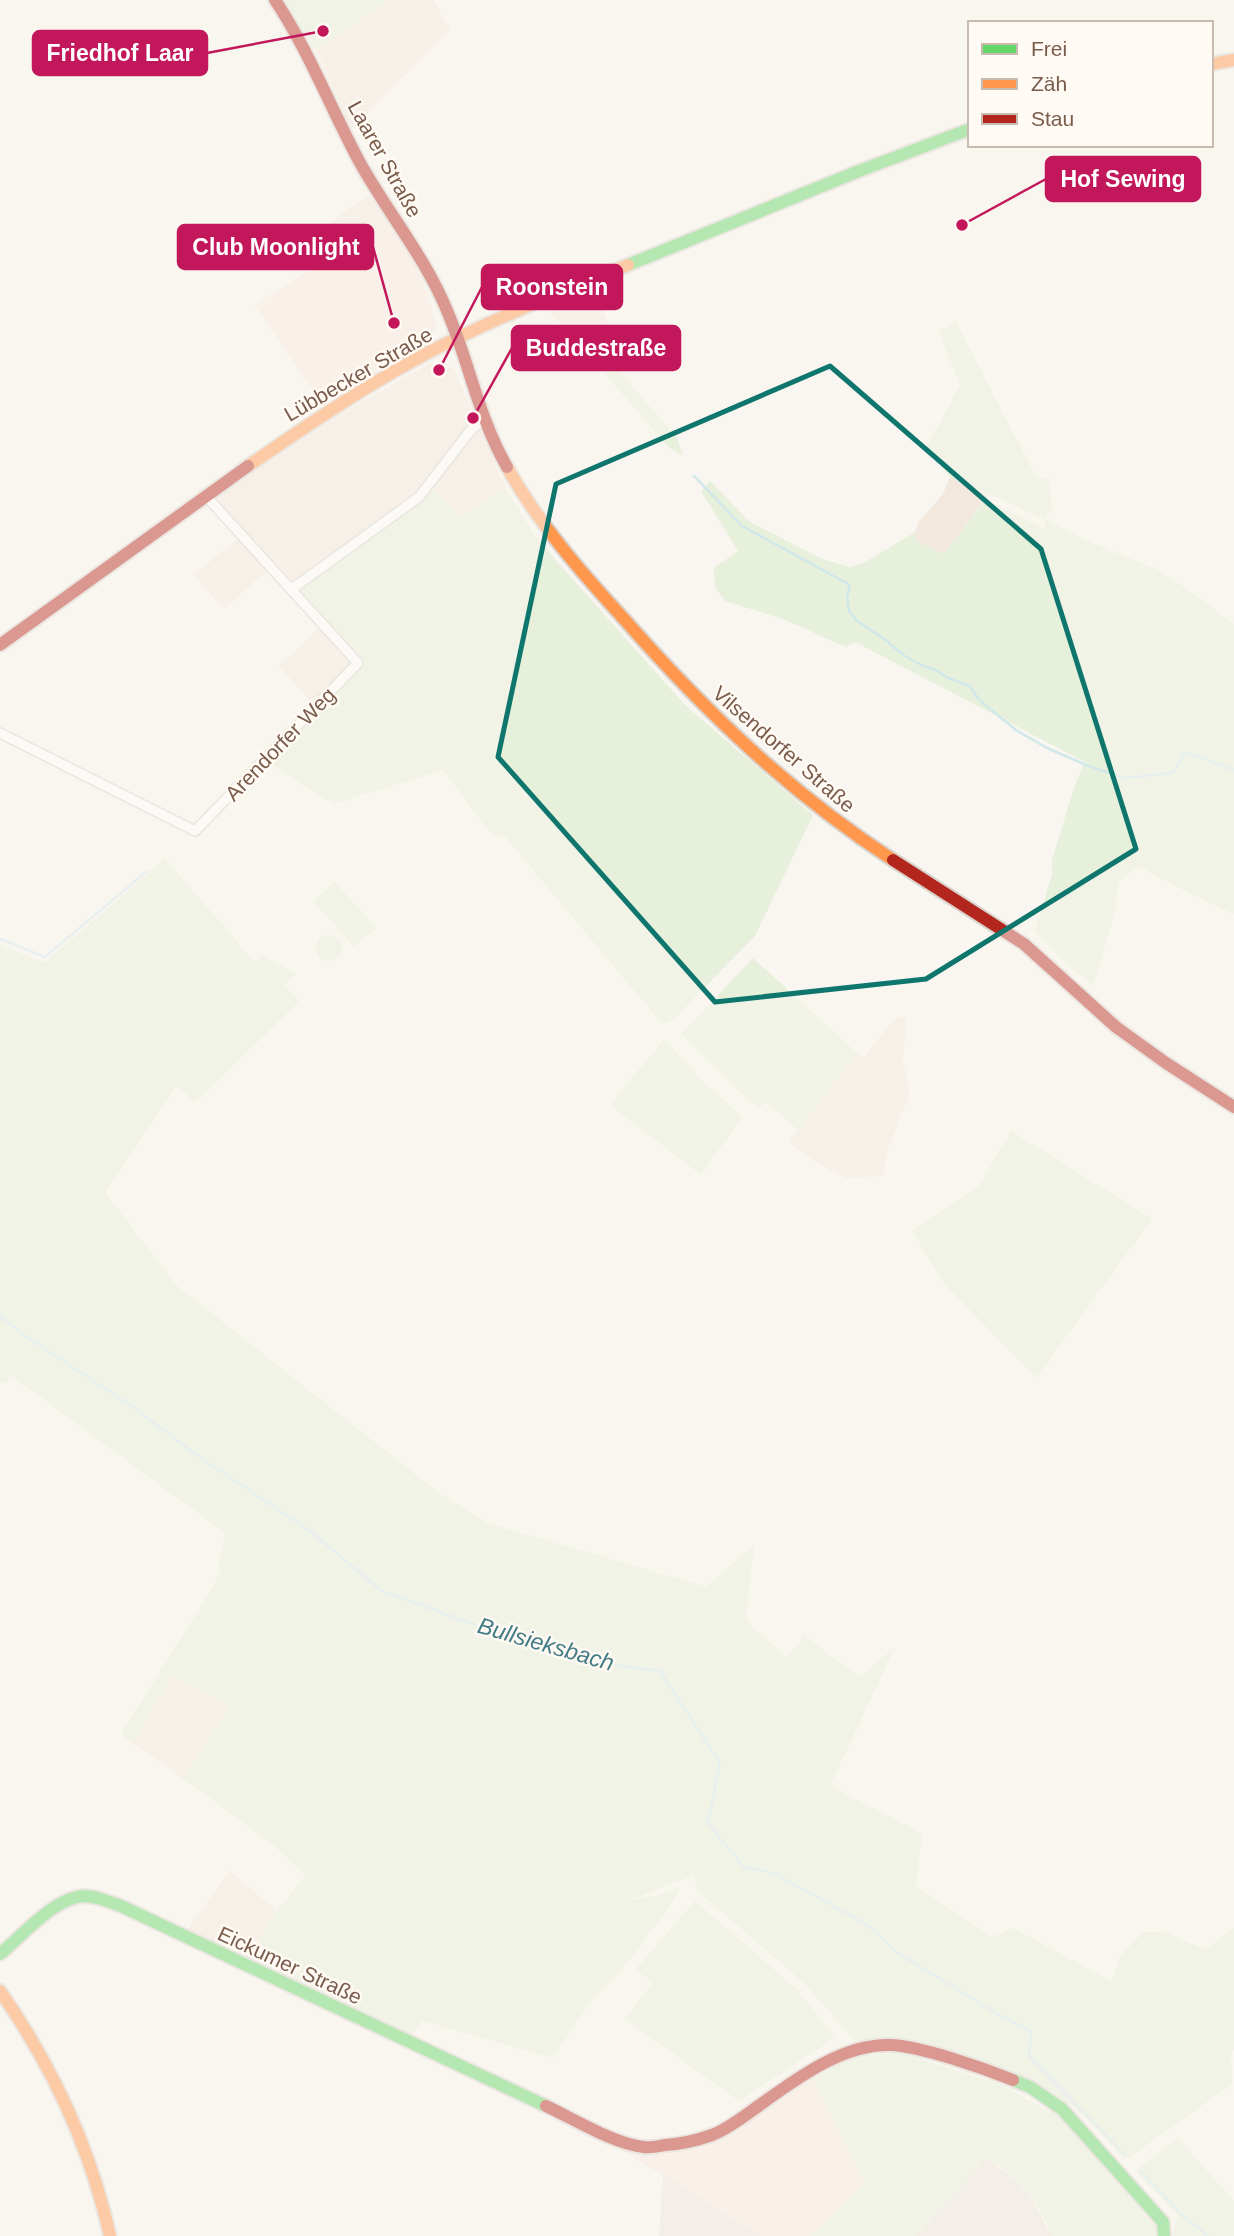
<svg xmlns="http://www.w3.org/2000/svg" width="1234" height="2236" font-family="Arial,sans-serif">
<rect width="100%" height="100%" fill="#f9f5f0"/>
<!-- residential -->
<path fill="#f2e8de" d="M389 0H433L451 30 351 128 316 50Z
M368 195 392 227 338 267 328 258 315 234Z
M594 289 617 344 589 355 547 309Z
M430 363H441L454 369 506 489 460 516 432 488 413 498 296 583 289 582 214 498 332 419Z
M950 477 988 495 944 554 916 541 915 532 918 523 943 494Z
M239 538 269 569 224 609 193 575Z
M321 625 353 662 313 705 279 666Z
M896 1017 906 1019 903 1060 910 1093 887 1151 884 1176 845 1178 817 1163 789 1142 857 1053 864 1057Z
M173 1675 231 1705 184 1779 132 1743Z
M230 1871 277 1911 245 1959 186 1931Z"/>
<!-- commercial -->
<path fill="#f6e8e1" d="M392 227 412 258 427 293 437 327 429 341 321 403 255 305 328 258 338 267Z
M813 2079 865 2183 811 2236H761L615 2146 697 2145 726 2136Z"/>
<!-- industrial -->
<path fill="#ede5e0" d="M987 2157 1019 2184 1032 2200 1052 2236H916Z
M663 2174 698 2197 761 2236H659Z"/>
<!-- green -->
<path fill="#e7f0db" d="M282 0H389L316 50Z
M956 322 1036 477 1049 479 1052 509 1045 519 1085 540 1159 570 1189 590 1234 624V914L1183 890 1138 866 1118 882 1115 912 1093 986 1063 961 1035 931 1052 874V860L1074 788 1085 762 855 642 846 647 783 619 725 601 715 587 714 568 738 551 701 491 710 481 750 522 822 559 850 567 864 563 915 532 917 541 944 554 985 500 1045 529V519L950 477 927 447 960 385 938 331Z
M601 350 677 438 683 456 667 446 589 355Z
M432 488 460 516 506 489 533 533 552 556 686 706 813 815 755 936 674 1019 662 1024 503 834 493 837 443 770 334 804 260 758 353 662 293 594 416 506Z
M165 859 255 962 261 955 297 974 285 985 299 1002 195 1102 176 1086 105 1192 176 1285 439 1493 487 1523 707 1587 754 1544 746 1620 787 1658 804 1635 859 1677 895 1647 830 1786 922 1833 916 1887 992 1937 1013 1928 1111 1981 1121 1955 1143 1932H1166L1205 1950 1234 1928V2050L1231 2053 1232 2084 1130 2157 1123 2158C1107 2141 1091 2121 1073 2107 1028 2074 957 2050 902 2040 886 2037 870 2043 854 2040L804 1983 697 1891 694 1875 627 1901 656 1896 681 1887 673 1902 623 1969 594 1997 553 2058 423 2021 410 2036 245 1959 277 1911 306 1875 272 1844 184 1779 230 1705 173 1675 132 1743 121 1734 213 1587 221 1569 218 1567 225 1533 13 1377 5 1384 0 1381V945L44 963Z
M335 882 376 928 354 947 313 901Z
M316 948a13 13 0 1 1 26 0a13 13 0 1 1-26 0Z
M753 958 857 1053 798 1130 766 1102 758 1109 681 1034Z
M664 1039 702 1080 742 1117 701 1175 610 1105Z
M1011 1131 1152 1219 1036 1378 944 1284 912 1231 977 1188Z
M695 1901 798 1990 835 2038 739 2101 625 2019 653 1982 635 1970Z
M898 2052 998 2084 1059 2116 1142 2206 1156 2226 1158 2236H1052C1040 2203 1015 2177 987 2157L916 2236H811L865 2183 813 2079 848 2059Z
M1178 2138 1234 2201V2236H1173L1178 2215 1135 2171Z"/>
<g fill="none" stroke-linecap="round" stroke-linejoin="round">
<!-- stream -->
<path stroke="#d0e8ea" stroke-width="2.5" d="M694 476 742 526 850 585 847 598 849 611 857 621 887 641 903 655 923 666 936 670 948 678 970 686 979 700 1016 730 1047 748 1086 765 1124 778 1174 773 1185 752 1234 770
M0 939 45 957 147 871
M0 1316 27 1337 127 1403 198 1456 310 1531 382 1591 520 1641 620 1666 660 1671 720 1763 708 1823 743 1866 775 1874 866 1924 899 1954 1001 2016
M1002 2016 1031 2031 1029 2056 1125 2155
M1140 2170 1180 2213 1208 2236"/>
<!-- street casing -->
<g stroke="#d7d1cb" stroke-width="12">
<path id="street" d="M292 589 419 497 470 431 483 419
M0 733 195 831 358 663 205 495"/>
</g>
<!-- fast casing -->
<g stroke="#d9d2cb" stroke-width="16">
<path id="fast" d="M628 265 859 171 970 129
M0 1954C22 1936 55 1897 84 1896 97 1896 109 1902 121 1906L546 2106
M1013 2080 1030 2087 1062 2109 1163 2222 1164 2236"/>
</g>
<!-- slow casing -->
<g stroke="#d9d2cb" stroke-width="16">
<path id="slow" d="M1211 64 1234 60
M248 466C302 429 356 392 414 360 483 323 556 294 628 265
M507 467C538 523 581 572 624 619 705 711 790 793 893 860
M0 1991C53 2067 90 2146 110 2236"/>
</g>
<!-- jam casing -->
<g stroke="#d9d2cb" stroke-width="16">
<path id="jam" d="M275 0C309 51 330 107 359 161 387 212 426 258 448 313 470 365 478 416 507 467
M0 645 248 466
M893 860 1024 944 1116 1027 1166 1063 1234 1107
M546 2106C574 2119 614 2144 644 2147 651 2148 659 2146 665 2145 680 2144 698 2140 712 2135 728 2129 743 2117 757 2107 795 2080 841 2044 890 2045 921 2046 983 2068 1013 2080"/>
</g>
<!-- street -->
<use href="#street" stroke="#fefefd" stroke-width="9"/>
<!-- fast -->
<use href="#fast" stroke="#63d668" stroke-width="12"/>
<!-- slow -->
<use href="#slow" stroke="#ff974d" stroke-width="12"/>
<!-- jam -->
<use href="#jam" stroke="#b3261e" stroke-width="12"/>
</g>
<!-- marked area -->
<path d="M0 0H1234V2236H0ZM830 366 1041 549 1136 849 926 979 715 1002 498 757 556 484Z" fill="#f9f5f0" fill-opacity=".55" fill-rule="evenodd"/>
<path fill="none" stroke="#0f766e" stroke-width="5" stroke-linejoin="round" d="M830 366 1041 549 1136 849 926 979 715 1002 498 757 556 484Z"/>
<g text-anchor="middle" dominant-baseline="central" stroke-width="5" stroke-linejoin="round" paint-order="stroke">
<!-- street labels -->
<g font-size="21" fill="#7a5c4d" stroke="#fffaf3">
<text transform="translate(385 159) rotate(61)">Laarer Straße</text>
<text transform="translate(358 374) rotate(-30)">Lübbecker Straße</text>
<text transform="translate(280 744) rotate(-46)">Arendorfer Weg</text>
<text transform="translate(784 749) rotate(41)">Vilsendorfer Straße</text>
<text transform="translate(290 1965) rotate(25)">Eickumer Straße</text>
</g>
<!-- water labels -->
<g font-size="23" font-style="italic" fill="#437c86" stroke="#fffaf3">
<text transform="translate(546 1644) rotate(16)">Bullsieksbach</text>
</g>
</g>
<!-- callouts -->
<path fill="none" stroke="#c2185b" stroke-width="2.5" d="M323 31L207 53M962 225L1046 179M394 323L373 247M439 370L482 287M473 418L512 348"/>
<g fill="#c2185b" stroke="#fffaf3" stroke-width="2.5">
<circle cx="323" cy="31" r="7"/>
<circle cx="962" cy="225" r="7"/>
<circle cx="394" cy="323" r="7"/>
<circle cx="439" cy="370" r="7"/>
<circle cx="473" cy="418" r="7"/>
</g>
<g fill="#c2185b" stroke="#c2185b" stroke-width="2.5">
<rect x="33" y="31" width="174" height="44" rx="7"/>
<rect x="1046" y="157" width="154" height="44" rx="7"/>
<rect x="178" y="225" width="195" height="44" rx="7"/>
<rect x="482" y="265" width="140" height="44" rx="7"/>
<rect x="512" y="326" width="168" height="44" rx="7"/>
</g>
<g font-size="23" text-anchor="middle" font-weight="bold" fill="#fff">
<text x="120" y="61">Friedhof Laar</text>
<text x="1123" y="187">Hof Sewing</text>
<text x="276" y="255">Club Moonlight</text>
<text x="552" y="295">Roonstein</text>
<text x="596" y="356">Buddestraße</text>
</g>
<!-- legend -->
<rect x="968" y="21" width="245" height="126" fill="#fffaf3" stroke="#cabbb1" stroke-width="2"/>
<rect x="982" y="44" width="35" height="10" fill="#63d668" stroke="#cabbb1" stroke-width="2"/>
<text x="1031" y="56" font-size="21" fill="#7a5c4d">Frei</text>
<rect x="982" y="79" width="35" height="10" fill="#ff974d" stroke="#cabbb1" stroke-width="2"/>
<text x="1031" y="91" font-size="21" fill="#7a5c4d">Zäh</text>
<rect x="982" y="114" width="35" height="10" fill="#b3261e" stroke="#cabbb1" stroke-width="2"/>
<text x="1031" y="126" font-size="21" fill="#7a5c4d">Stau</text>
</svg>
